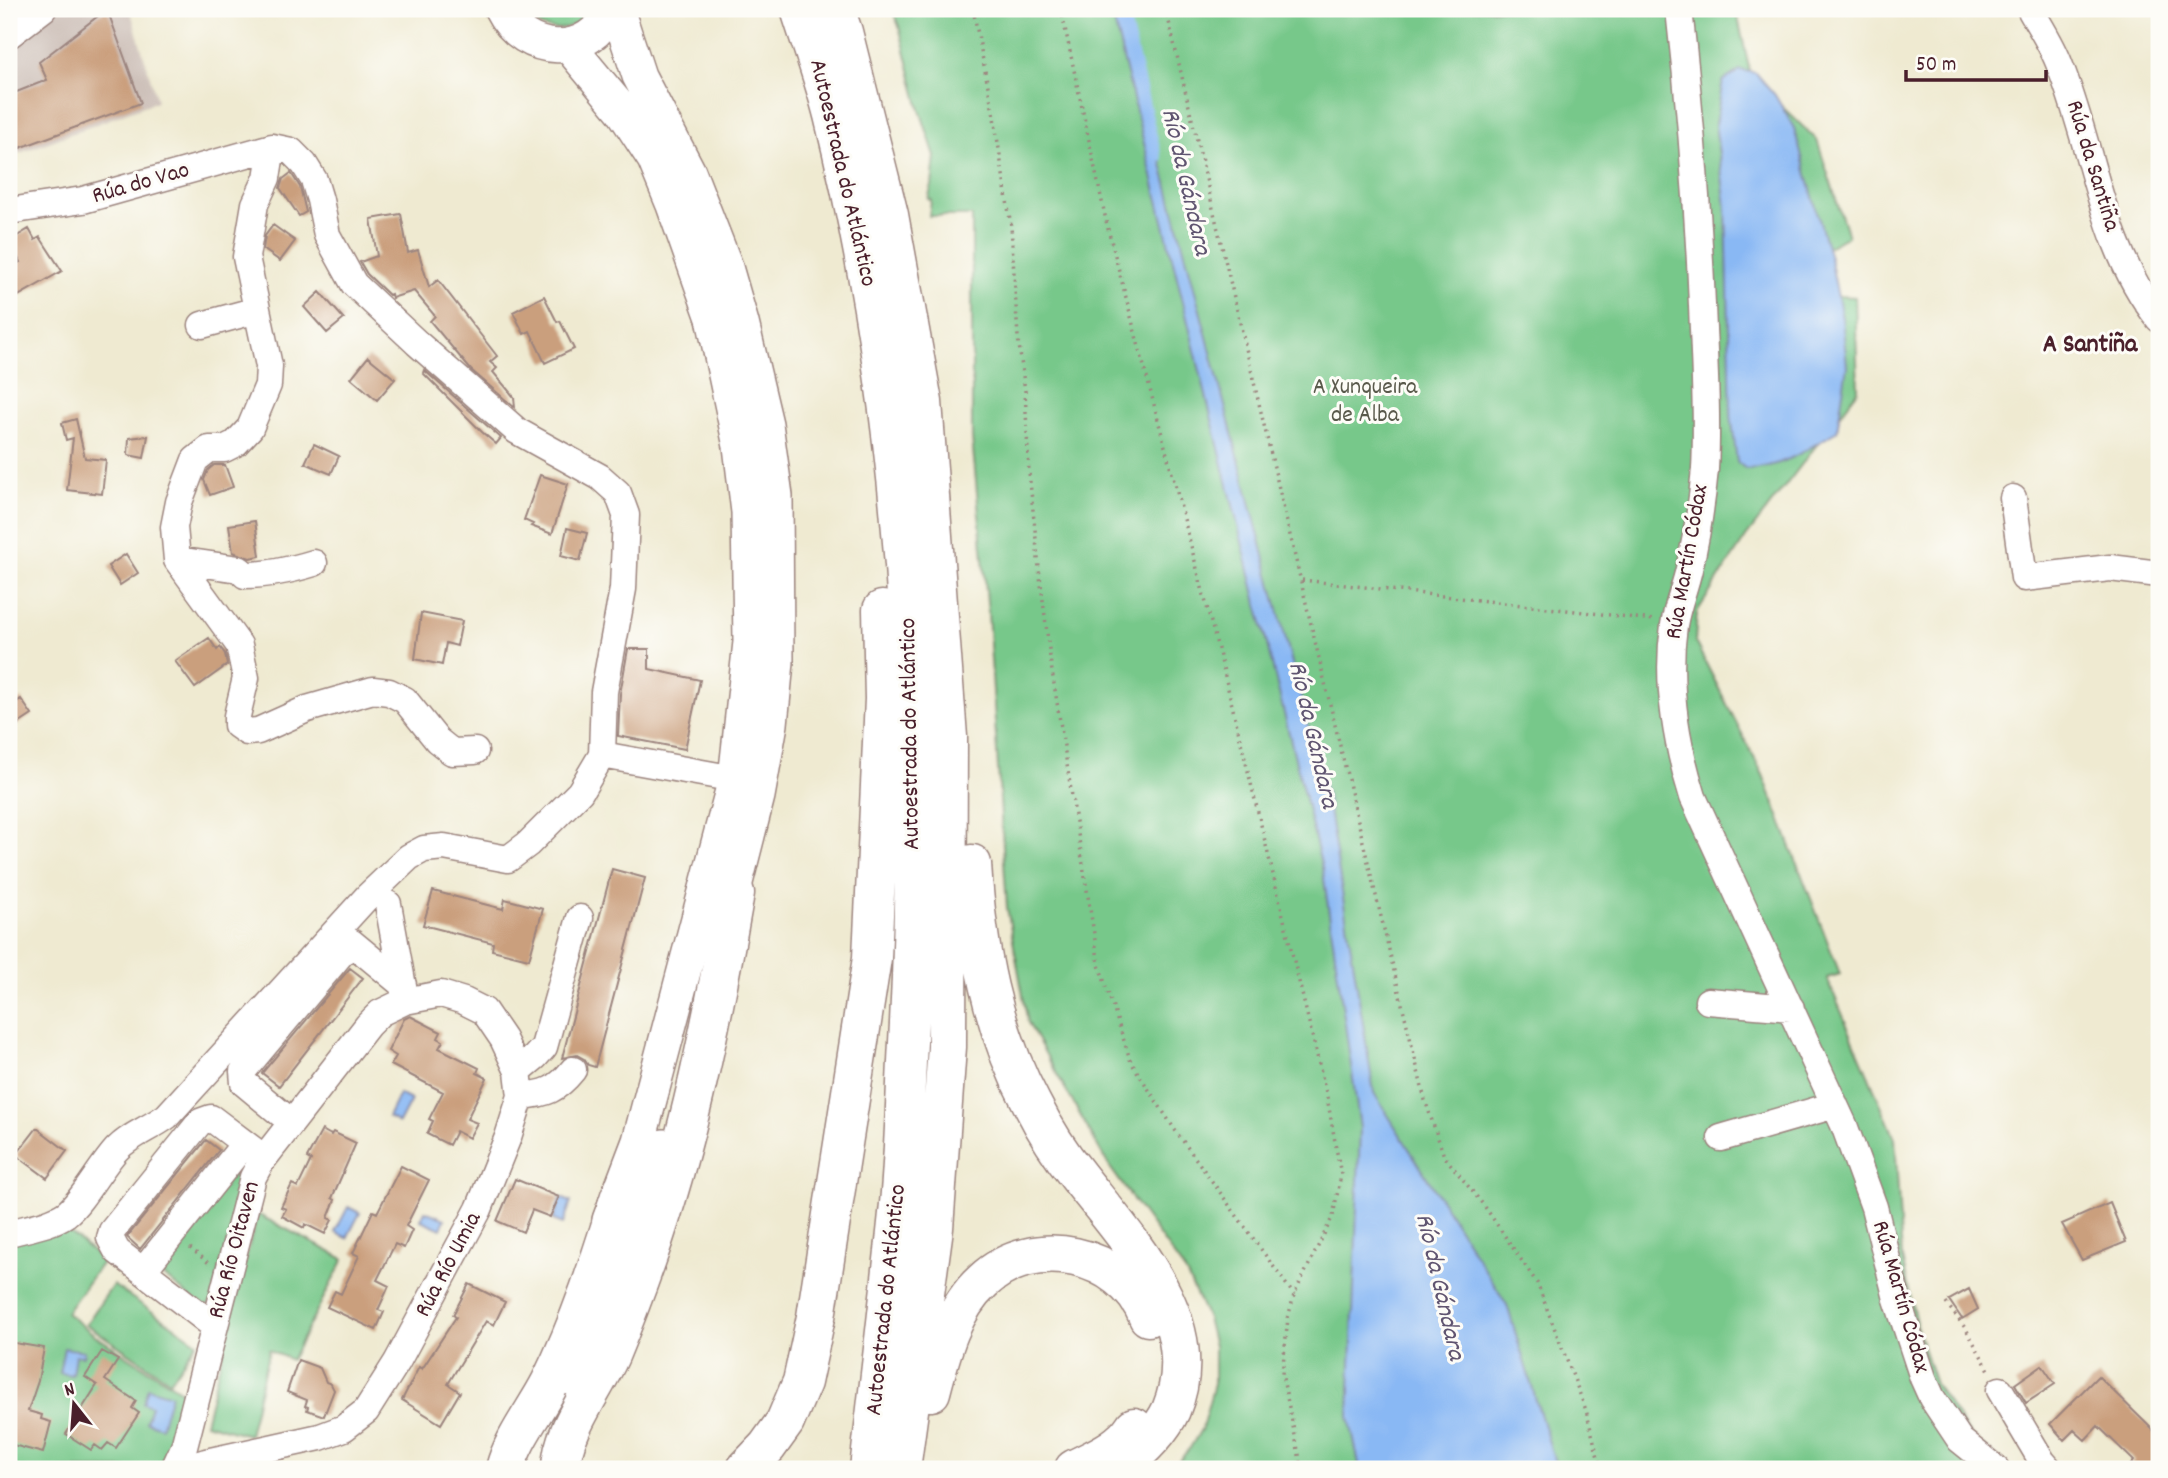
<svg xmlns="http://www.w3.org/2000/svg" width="2168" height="1478" font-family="Dekko,sans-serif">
<rect width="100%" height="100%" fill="#fdfcf7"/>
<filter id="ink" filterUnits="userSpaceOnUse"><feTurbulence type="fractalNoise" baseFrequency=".0143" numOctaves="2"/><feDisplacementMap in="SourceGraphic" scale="14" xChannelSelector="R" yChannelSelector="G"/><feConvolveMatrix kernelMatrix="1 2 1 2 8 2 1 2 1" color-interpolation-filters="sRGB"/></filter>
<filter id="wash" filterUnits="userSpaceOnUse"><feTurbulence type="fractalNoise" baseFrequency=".00686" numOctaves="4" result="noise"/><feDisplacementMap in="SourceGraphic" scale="28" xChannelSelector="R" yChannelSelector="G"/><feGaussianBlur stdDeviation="1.57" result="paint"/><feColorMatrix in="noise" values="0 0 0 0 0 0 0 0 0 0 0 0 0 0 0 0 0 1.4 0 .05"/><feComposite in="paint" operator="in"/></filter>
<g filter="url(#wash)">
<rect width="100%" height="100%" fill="#efead1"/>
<!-- industrial -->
<path fill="#cec1ba" d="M9 9H130L157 101 9 157Z"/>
<!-- green -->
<path fill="#77c88a" stroke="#60745a" stroke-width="2" d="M521 9H591C572 35 540 36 521 9Z
M892 9H1736L1751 77 1817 140 1848 236 1803 261 1820 295 1855 297 1858 391 1746 537 1697 612 1695 642 1763 775 1840 974 1827 978 1895 1138 1902 1258 1918 1332 1935 1384 1970 1435 2011 1469H1172L1190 1448 1202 1428 1214 1384V1346L1207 1318 1186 1273 1109 1166 1028 1023 1007 908 988 613 972 438V216H929L931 200 928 199 932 185 935 156 920 110 899 26Z
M240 1162 247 1168 211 1303 203 1308 159 1272Z
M257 1214 344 1259 291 1360 269 1350 249 1435 205 1423Z
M63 1227 103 1261 66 1313 99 1338 186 1394 175 1435 158 1469H9L10 1241Z
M113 1285 197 1342 170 1381 86 1324Z"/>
<!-- water -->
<path fill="#89b8f4" stroke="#6a6c90" stroke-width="2" d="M1111 9H1126L1159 153 1327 797 1374 1093 1507 1305 1557 1469H1360L1349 1417 1360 1128 1323 872Z
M1740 70 1756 73 1775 95 1794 128 1831 262 1842 318 1847 366 1837 431C1806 450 1783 468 1746 469L1737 462 1731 415 1726 207 1715 124 1723 81Z
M399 1094 411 1100 399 1123 388 1117Z
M561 1198 571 1202 563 1224 553 1220Z
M348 1207 360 1213 347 1238 335 1232Z
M425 1211 445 1219 441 1229 421 1220Z
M64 1348 84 1351 83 1356 75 1355 72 1375 59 1373Z
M148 1388 171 1395 161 1427 146 1422 151 1406 143 1403Z"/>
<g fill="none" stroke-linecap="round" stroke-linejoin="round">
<!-- stream -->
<path stroke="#89b8f4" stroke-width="5" d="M1125 9 1160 159"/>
</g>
<g id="blocks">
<!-- building -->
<path fill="#ca9f7d" d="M107 9 141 103 9 152V95L47 80 39 62Z
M291 173 300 187 306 212 299 216 280 188 283 179Z
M401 214 408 253 418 250 429 287 438 280 497 356 490 362 497 368 493 372 514 397 515 408 471 370 430 321 435 316 414 291 392 298 391 294 389 295 367 274 360 262 377 256 371 219Z
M273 225 295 241 280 261 263 249 265 236Z
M29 229 35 240 40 237 62 271 18 296 9 278 16 274 11 267 20 262 9 241Z
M320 292 344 319 327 333 304 307Z
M544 296 557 322 560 321 574 349 545 363 530 331 524 334 513 312Z
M368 357 395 379 377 400 351 378Z
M424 370 501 438 496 444 482 432 423 373Z
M76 419 85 458 106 460 102 494 67 490 73 438 66 440 62 423Z
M148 436 144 458 128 455 129 438Z
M314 444 339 456 331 474 305 463Z
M214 465H225L233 487 210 495 204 480 208 470Z
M540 475 568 484 552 534 531 526 533 524 524 520Z
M255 521 260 556 250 558 233 552 229 525Z
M567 528 587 533 580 561 561 556Z
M126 554 138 573 120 585 108 566Z
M421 613 462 621 457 646 446 643 442 665 415 659Z
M209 638 217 650 220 647 225 654 227 665 195 688 175 661Z
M628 649H649V669L700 680 685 749 618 736 620 694Z
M21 699 32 715 9 730V707Z
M612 869 645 878 595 1067 588 1065 584 1059 577 1055 562 1058Z
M433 891 503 909 505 899 543 909 529 959 492 950 493 943 423 925Z
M350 968 363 978 279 1086 262 1073Z
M410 1016 441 1032 438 1038 443 1041 439 1048 479 1068 477 1073 487 1078 467 1119 477 1123 469 1138 456 1131 449 1145 427 1134 433 1121 429 1119 443 1092 391 1065 396 1056 388 1051 404 1019Z
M37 1128 67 1151 47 1178 16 1155Z
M322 1130 331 1135 333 1132 356 1143 332 1198 335 1200 328 1218 332 1220 325 1234 305 1224 304 1228 282 1216 286 1209 281 1207 292 1184 298 1187 311 1160 307 1158Z
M206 1140 219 1150 140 1249 127 1237Z
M401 1166 429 1180 406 1226 412 1230 404 1248 395 1244 377 1280 389 1286 378 1310 384 1312 376 1330 327 1307 335 1291 341 1294 359 1256 353 1253 373 1211 377 1213Z
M515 1179 559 1197 550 1217 532 1210 523 1232 497 1221Z
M2110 1203 2126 1242 2082 1260 2062 1224Z
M469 1284 505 1302 494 1325 486 1321 448 1384 460 1392 441 1424 402 1400 419 1367 422 1369 456 1317 453 1315Z
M1969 1289 1978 1309 1962 1319 1949 1300Z
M9 1342 44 1348 38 1381 28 1411 42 1415 41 1419 51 1422 43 1453 9 1444Z
M102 1351 118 1360 105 1380 136 1401 132 1408 139 1413 116 1448 108 1443 102 1450 95 1445 91 1450 66 1434 97 1385 85 1377Z
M298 1360 320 1368 326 1382 331 1384 334 1390 324 1416 307 1410 308 1407 305 1406 307 1400 287 1392Z
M2042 1365 2055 1384 2026 1403 2015 1384Z
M2098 1376 2159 1436V1469H2127L2134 1461 2098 1426 2085 1440 2074 1430 2064 1440 2050 1424Z"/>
</g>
</g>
<g filter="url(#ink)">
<use href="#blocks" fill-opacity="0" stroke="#9c847e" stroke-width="2"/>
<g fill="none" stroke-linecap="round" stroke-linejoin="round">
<!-- minor casing -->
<g stroke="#9c847e" stroke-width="29">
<path id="minor" d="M1679 9C1690 107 1698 206 1702 305 1704 359 1708 415 1705 469 1702 502 1697 536 1689 569 1685 587 1677 606 1674 625 1666 682 1676 743 1693 797L1844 1125 1874 1207 1897 1299 1923 1378 1932 1398 1960 1440 1996 1469
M2030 9C2040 27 2053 46 2060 66 2094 150 2101 247 2159 319
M9 35 43 9
M272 147 267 178 255 204 246 257 269 366 268 385 250 428 236 443 224 449H209L195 460 179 502 174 527 177 560 239 645 246 678 237 716V725L247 732 258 731 307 709 373 690 389 692 405 700 437 740 452 752 475 751
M9 211 83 200 272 147 291 151 304 164 314 180 320 200 327 235 354 284 417 343 517 431 600 477 618 493 626 515 623 589 604 692 602 755 735 779
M202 325 257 310
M2013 498 2024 578 2110 568 2159 574
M177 560 239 569 245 575C269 575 291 570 314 563
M388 904 404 992
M1708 1001 1791 1008
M518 1071 535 1057 544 1047 580 918
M521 1096C546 1094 557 1090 573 1070
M291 1122 244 1083 243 1071 351 942 403 985
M1721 1138 1835 1105
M9 1233C27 1228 50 1225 66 1214 82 1202 101 1166 117 1149 130 1135 151 1128 167 1116L367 897 409 857 424 849 444 847 508 859 528 844 580 792 602 755
M143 1271 244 1144
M214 1326 117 1251 110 1238 112 1231 200 1122 211 1118 264 1158
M2000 1390 2042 1461 2049 1469
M174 1469 184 1447 253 1177 261 1162 368 1025 380 1013 405 1001 441 994 464 1001 484 1011 503 1039 518 1071 521 1096 508 1137 479 1209 397 1362 366 1411 344 1428 320 1437 206 1462 184 1469"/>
</g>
<!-- major casing -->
<g stroke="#9c847e" stroke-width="36">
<path id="major" d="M501 9C524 56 590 60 611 9
M617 9 639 76 689 172 725 264 742 323 766 424 776 496 777 662 771 724 758 796 727 918
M568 45 622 110 654 159 673 205 713 318 740 446 748 512 750 642 735 779 639 1141 609 1220
M570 1378C610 1304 638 1225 664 1146"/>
</g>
<!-- highway casing -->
<g stroke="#9c847e" stroke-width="41">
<path id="highway" d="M800 9C811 44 824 79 833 115 908 418 925 730 908 1042 905 1096 904 1150 899 1204 890 1293 879 1381 869 1469
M835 9 843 32 889 215 923 402 948 737 947 1047 934 1228 901 1469
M972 864C977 947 992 1030 1032 1104 1044 1128 1061 1155 1078 1176 1127 1239 1208 1322 1171 1410 1161 1432 1137 1454 1118 1469
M931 1392C941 1353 952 1309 983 1281 1033 1234 1123 1252 1148 1317
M505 1469C513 1438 535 1412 550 1383 580 1323 600 1260 620 1196
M561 1469C561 1431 596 1388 611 1353 624 1322 636 1290 647 1259 689 1140 713 1017 735 893
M746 1469 767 1447 785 1422 802 1382 816 1317 872 958 884 699 882 610
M1074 1469C1095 1458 1121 1448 1134 1427"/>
</g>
<!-- path -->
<path stroke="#9c847e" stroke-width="3.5" stroke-dasharray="2 5" stroke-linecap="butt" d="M973 9 994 117 1011 226 1018 337 1025 391 1029 472 1039 568 1051 665 1099 965 1131 1062 1175 1130 1294 1295
M1061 9 1107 225 1223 668 1327 1097 1341 1175 1333 1216 1294 1295 1288 1318 1282 1374 1302 1469
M1166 9 1318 654 1425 1100 1444 1156 1485 1207 1537 1283 1586 1410 1601 1469
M1302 580 1654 620
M190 1248 209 1263
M1946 1303 1966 1329 1989 1370"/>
<!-- minor -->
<use href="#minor" stroke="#fff" stroke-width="26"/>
<!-- major -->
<use href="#major" stroke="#fff" stroke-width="33"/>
<!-- highway -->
<use href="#highway" stroke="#fff" stroke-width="38"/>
</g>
</g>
<g text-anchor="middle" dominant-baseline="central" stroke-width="6" stroke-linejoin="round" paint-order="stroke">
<!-- street labels -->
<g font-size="24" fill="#4a1f2b" stroke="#fdfcf7">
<text transform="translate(2092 166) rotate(73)">Rúa da Santiña</text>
<text transform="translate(842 173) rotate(77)">Autoestrada do Atlántico</text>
<text transform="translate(141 184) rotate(-16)">Rúa do Vao</text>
<text transform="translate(1688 562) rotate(-80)">Rúa Martín Códax</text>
<text transform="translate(911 734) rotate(-91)">Autoestrada do Atlántico</text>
<text transform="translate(235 1250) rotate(-75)">Rúa Río Oitaven</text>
<text transform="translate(449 1265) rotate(-62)">Rúa Río Umia</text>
<text transform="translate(1900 1297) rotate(74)">Rúa Martín Códax</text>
<text transform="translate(887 1300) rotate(-84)">Autoestrada do Atlántico</text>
</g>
<!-- park labels -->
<g font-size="24" fill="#5a5a4c" stroke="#fdfcf7">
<text x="1365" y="388">A Xunqueira<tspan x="1365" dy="28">de Alba</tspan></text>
</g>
<!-- water labels -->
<g font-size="26" font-style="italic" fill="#605571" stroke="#fdfcf7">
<text transform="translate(1185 182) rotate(77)">Río da Gándara</text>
<text transform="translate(1312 735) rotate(77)">Río da Gándara</text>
<text transform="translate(1439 1287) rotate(77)">Río da Gándara</text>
</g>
<!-- neighbourhood labels -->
<g font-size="26" font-weight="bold" fill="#4a1f2b" stroke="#fdfcf7">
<text x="2090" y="345">A Santiña</text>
</g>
</g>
<!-- margin -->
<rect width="2168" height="1478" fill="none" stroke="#fdfcf7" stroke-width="35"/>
<!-- north arrow -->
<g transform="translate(74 1404) rotate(343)" stroke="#fdfcf7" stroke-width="5" paint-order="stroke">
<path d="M0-5L12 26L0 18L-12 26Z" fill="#4a1f2b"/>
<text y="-10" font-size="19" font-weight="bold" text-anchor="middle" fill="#4a1f2b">N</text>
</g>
<!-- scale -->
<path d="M1906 70v10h140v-10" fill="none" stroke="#4a1f2b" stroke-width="3.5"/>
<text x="1916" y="70" font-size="21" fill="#4a1f2b" stroke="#fdfcf7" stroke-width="5" paint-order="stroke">50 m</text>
</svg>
